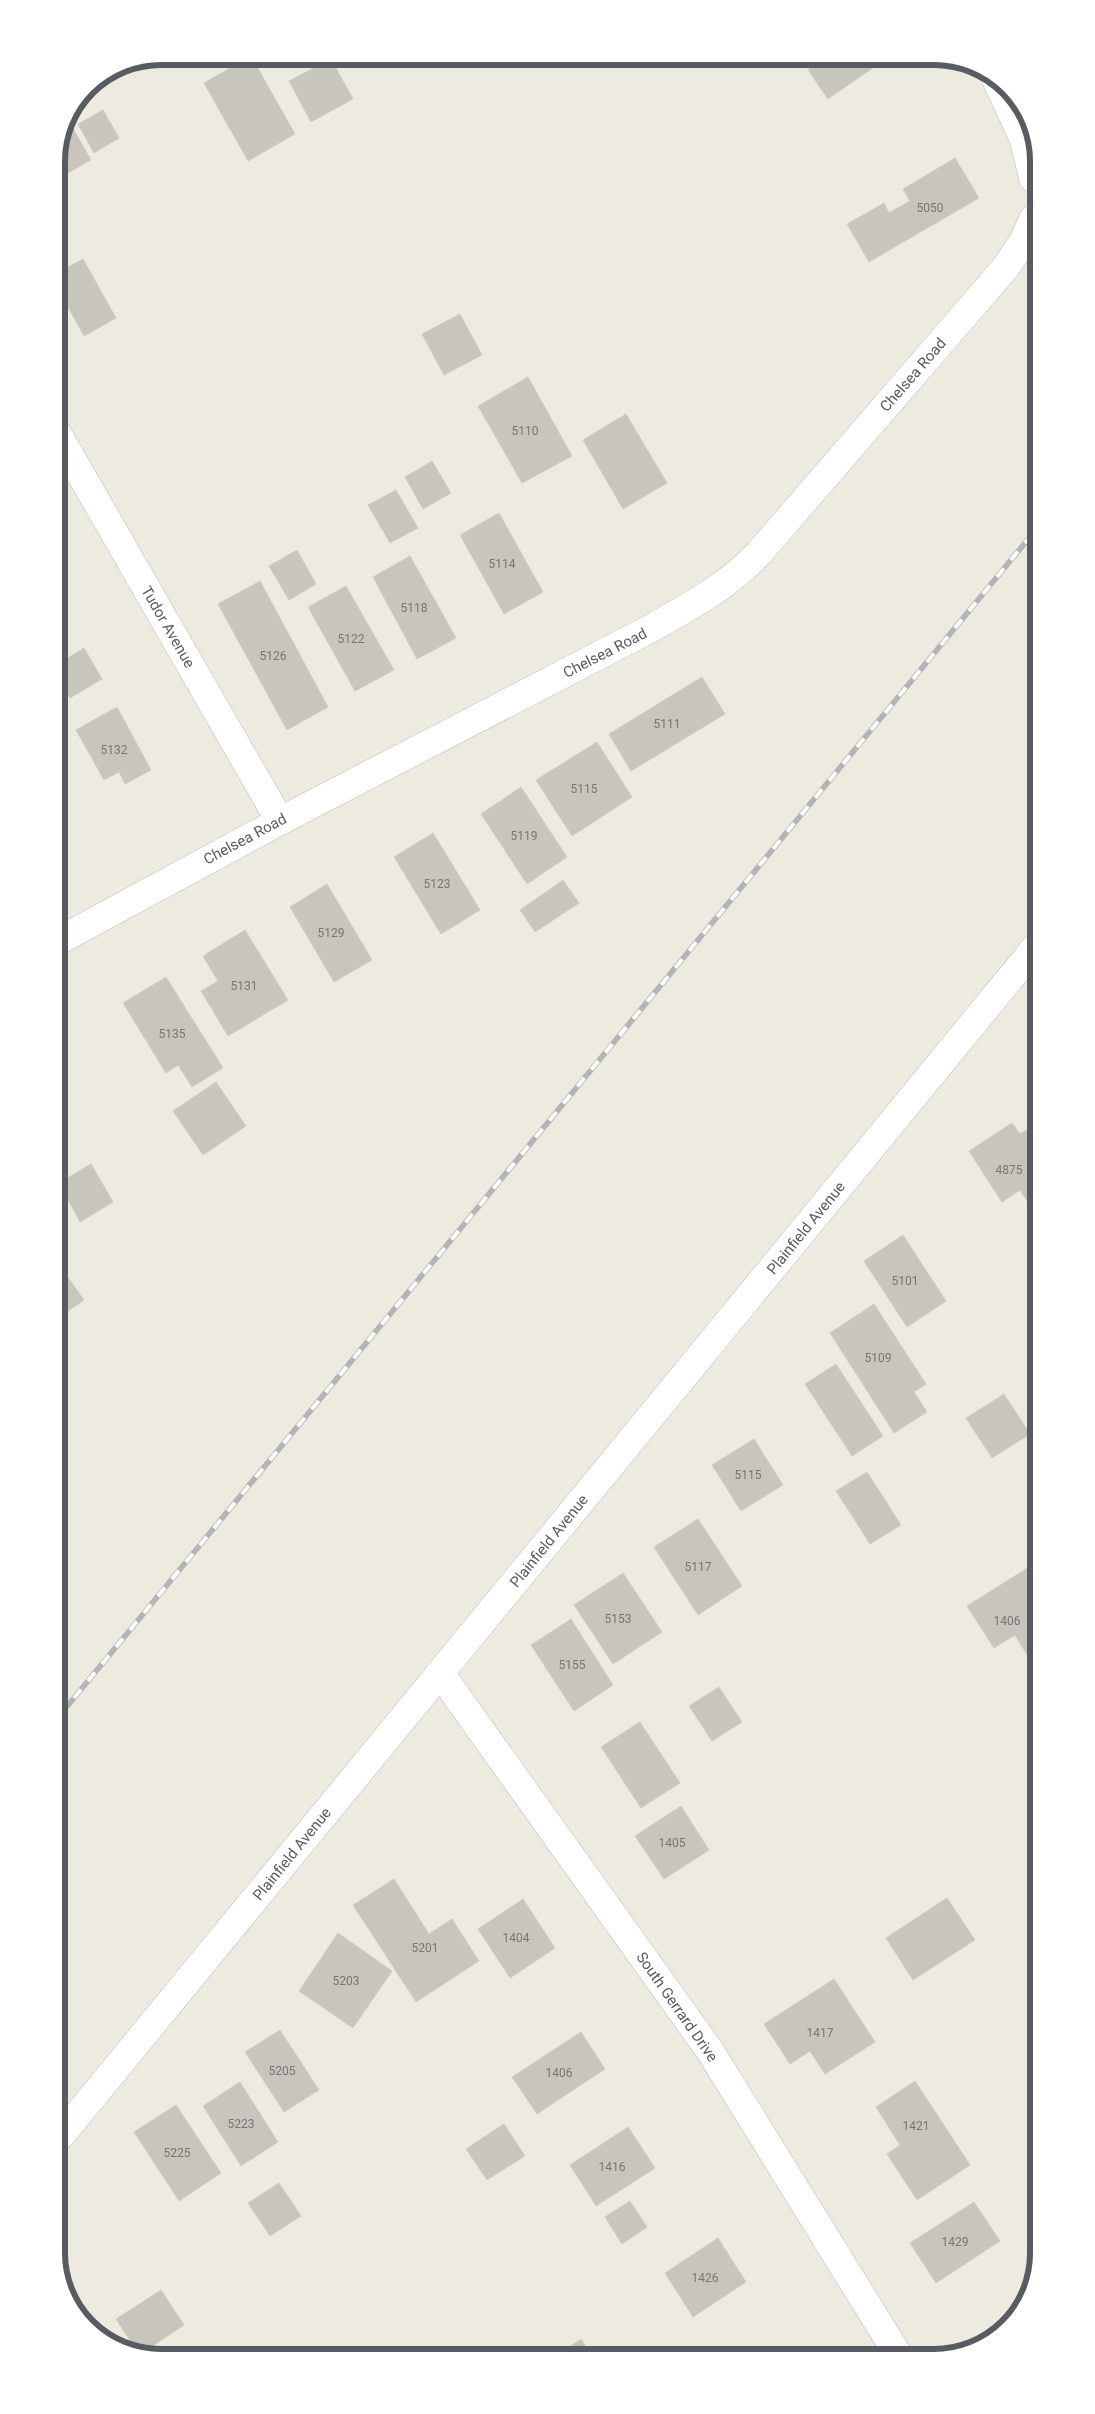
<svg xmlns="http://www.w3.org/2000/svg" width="1095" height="2414" font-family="Roboto,sans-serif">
<rect width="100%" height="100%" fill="#edebdf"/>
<!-- building -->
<path fill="#c8c5bc" stroke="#d2cebd" d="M251 56 295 134 248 161 204 83Z
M827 56H890L828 99 808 70Z
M331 59 353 99 311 122 289 81Z
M103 110 119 138 94 153 78 124Z
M67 118 91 160 59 178 57 174 56 155Z
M955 158 979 198 869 262 847 224 884 203 889 213 910 201 903 189Z
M83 259 116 318 84 336 57 287V273Z
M460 314 482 355 444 375 422 334Z
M528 377 572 456 522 483 478 406Z
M626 414 667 483 623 509 583 440Z
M432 461 451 493 423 509 405 477Z
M396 490 418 528 390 543 368 505Z
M499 513 543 592 504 614 460 535Z
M297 550 316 584 289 600 269 566Z
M410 556 456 638 417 659 373 577Z
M260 581 328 707 287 730 218 604Z
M346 586 394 670 355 691 308 607Z
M84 648 102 679 70 698 58 678V664Z
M702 677 725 714 631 771 609 734Z
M117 707 151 770 125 784 119 772 104 780 76 730Z
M597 742 632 797 572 836 536 780Z
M521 787 567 857 527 884 481 814Z
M433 833 480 910 441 934 394 857Z
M563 880 579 903 535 932 520 910Z
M327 884 372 960 334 982 290 907Z
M245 930 288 1000 228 1036 201 991 218 981 203 956Z
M166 977 223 1068 192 1087 178 1065 166 1073 123 1003Z
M216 1082 246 1126 203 1155 173 1111Z
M1012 1123 1020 1134 1034 1125 1036 1128V1214L1020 1190 1002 1202 969 1151Z
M91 1164 113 1202 80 1222 59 1183Z
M903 1235 946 1301 907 1327 864 1261Z
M59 1265 84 1300 59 1317Z
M874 1304 926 1384 914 1392 927 1412 894 1433 830 1333Z
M836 1364 883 1436 852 1456 805 1384Z
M1004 1394 1030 1434 992 1458 966 1418Z
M754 1439 783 1485 741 1511 712 1465Z
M867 1472 901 1525 870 1544 836 1491Z
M698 1519 742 1586 698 1615 654 1547Z
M1037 1562V1671L1015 1635 994 1648 967 1606Z
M623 1573 662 1632 613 1664 574 1605Z
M571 1619 613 1685 574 1711 531 1645Z
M719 1687 742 1722 712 1741 689 1706Z
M640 1722 680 1783 641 1808 601 1747Z
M681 1806 709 1850 664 1879 635 1836Z
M394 1879 429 1934 452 1919 479 1961 416 2002 353 1905Z
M947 1898 975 1940 913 1980 886 1938Z
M523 1899 555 1948 510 1978 478 1929Z
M338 1933 392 1971 353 2028 299 1991Z
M834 1979 875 2042 825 2074 810 2051 790 2064 764 2024Z
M280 2030 319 2090 284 2112 245 2052Z
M581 2032 605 2069 537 2114 512 2077Z
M915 2081 970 2165 917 2200 887 2154 900 2145 876 2107Z
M240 2082 278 2142 241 2166 203 2106Z
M176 2105 221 2173 179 2201 134 2132Z
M504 2124 525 2156 487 2180 466 2149Z
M628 2127 655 2168 596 2206 570 2165Z
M279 2183 301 2216 270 2236 248 2203Z
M630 2201 647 2227 622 2244 605 2217Z
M974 2202 1000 2241 936 2283 910 2243Z
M718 2238 746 2282 693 2317 665 2273Z
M161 2290 184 2325 142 2353 137 2351 116 2319Z
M581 2339 591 2355H557Z"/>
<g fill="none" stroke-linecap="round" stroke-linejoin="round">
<!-- minor casing -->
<g stroke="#babcc2" stroke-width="29">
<path id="minor" d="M995 77 1024 140 1033 178
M57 433 280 821
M58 941 280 821 646 631C687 608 727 587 759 553L1006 267 1024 240 1033 219
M440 1673 710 2051 897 2353
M62 2134 1035 948"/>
</g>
<!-- minor -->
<use href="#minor" stroke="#fff" stroke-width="28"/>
<!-- rail casing -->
<g stroke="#b3b4b5" stroke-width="5.5">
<path id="rail" d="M60 1715 1034 532"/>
</g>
<!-- rail -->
<use href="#rail" stroke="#fff" stroke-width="4" stroke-dasharray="11" stroke-linecap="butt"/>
</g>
<g text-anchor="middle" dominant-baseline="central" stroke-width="5" stroke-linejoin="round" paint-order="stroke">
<!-- number labels -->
<g font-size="12" fill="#747678">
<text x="930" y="208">5050</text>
<text x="525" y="431">5110</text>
<text x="502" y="564">5114</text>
<text x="414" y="608">5118</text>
<text x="351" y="639">5122</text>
<text x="273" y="656">5126</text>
<text x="667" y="724">5111</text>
<text x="114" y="750">5132</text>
<text x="584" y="789">5115</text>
<text x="524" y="836">5119</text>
<text x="437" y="884">5123</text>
<text x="331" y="933">5129</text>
<text x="244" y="986">5131</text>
<text x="172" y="1034">5135</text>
<text x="1009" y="1170">4875</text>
<text x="905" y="1281">5101</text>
<text x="878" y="1358">5109</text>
<text x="748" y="1475">5115</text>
<text x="698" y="1567">5117</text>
<text x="618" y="1619">5153</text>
<text x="1007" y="1621">1406</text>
<text x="572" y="1665">5155</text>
<text x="672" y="1843">1405</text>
<text x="516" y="1938">1404</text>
<text x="425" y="1948">5201</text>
<text x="346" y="1981">5203</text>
<text x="820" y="2033">1417</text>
<text x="282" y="2071">5205</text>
<text x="559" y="2073">1406</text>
<text x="241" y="2124">5223</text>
<text x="916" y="2126">1421</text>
<text x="177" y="2153">5225</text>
<text x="612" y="2167">1416</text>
<text x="955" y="2242">1429</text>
<text x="705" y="2278">1426</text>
</g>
<!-- street labels -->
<g font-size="15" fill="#585b62" stroke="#fff">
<text transform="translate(913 375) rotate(-49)">Chelsea Road</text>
<text transform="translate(168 627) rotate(60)">Tudor Avenue</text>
<text transform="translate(605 653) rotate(-27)">Chelsea Road</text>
<text transform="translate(245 839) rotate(-28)">Chelsea Road</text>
<text transform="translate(806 1228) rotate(-51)">Plainfield Avenue</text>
<text transform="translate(549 1541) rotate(-51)">Plainfield Avenue</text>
<text transform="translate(292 1854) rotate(-51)">Plainfield Avenue</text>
<text transform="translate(677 2007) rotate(55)">South Gerrard Drive</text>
</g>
</g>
<!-- crop -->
<path d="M0 0H1095V2414H0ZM161 65H934A96 96 0 0 1 1030 161V2253A96 96 0 0 1 934 2349H161A96 96 0 0 1 65 2253V161A96 96 0 0 1 161 65Z" fill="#fff" fill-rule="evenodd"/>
<path fill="none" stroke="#585b62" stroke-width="6" d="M161 65H934A96 96 0 0 1 1030 161V2253A96 96 0 0 1 934 2349H161A96 96 0 0 1 65 2253V161A96 96 0 0 1 161 65Z"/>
</svg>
